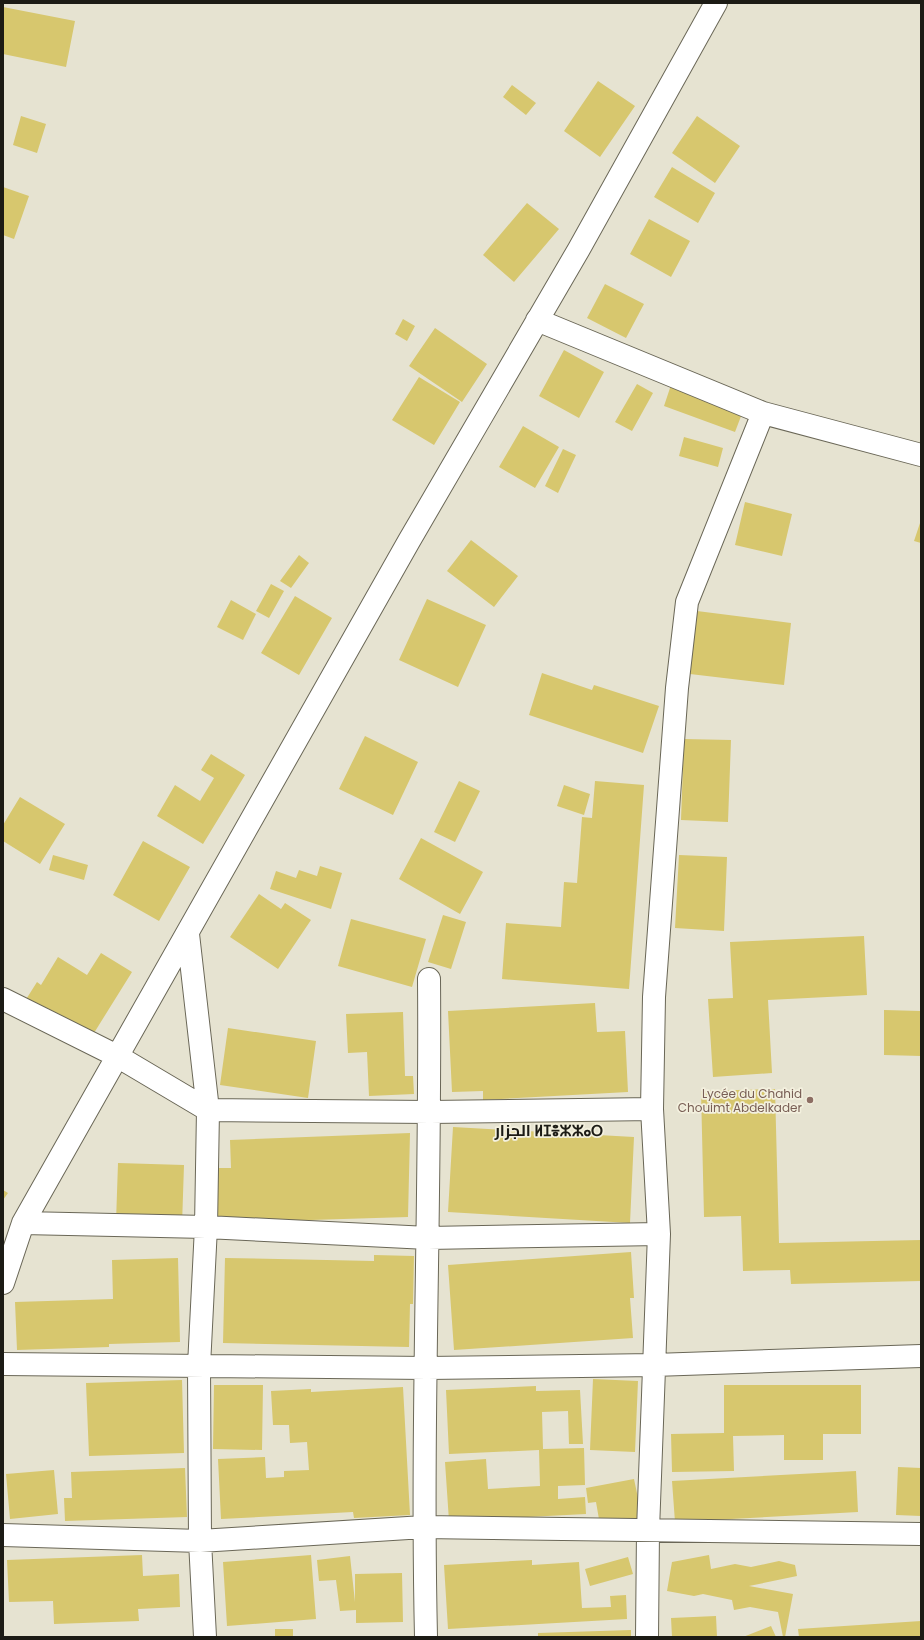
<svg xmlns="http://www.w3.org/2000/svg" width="924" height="1640" font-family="Poppins,Cairo,'Noto Sans Tifinagh',sans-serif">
<rect width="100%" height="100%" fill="#e6e3d1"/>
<!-- building -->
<path fill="#d7c76e" d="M3 7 75 21 66 67 3 54Z
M598 81 635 106 600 157 564 131Z
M512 85 536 103 526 115 503 97Z
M21 116 46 124 37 153 13 145Z
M697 116 740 146 715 183 672 153Z
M672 167 715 193 698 223 654 197Z
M3 187 29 196 14 239 3 235Z
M527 203 559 229 514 282 483 255Z
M649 219 690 241 671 277 630 254Z
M605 284 644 304 626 338 587 318Z
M403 319 415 326 407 341 395 334Z
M435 328 487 364 462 402 409 366Z
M564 350 604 372 579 418 539 396Z
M419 377 460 402 434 445 392 420Z
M637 384 653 393 632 431 615 422Z
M671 385 743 411 735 432 664 406Z
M523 426 559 447 535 488 499 467Z
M684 437 723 448 718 467 679 456Z
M563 449 576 455 558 493 545 486Z
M745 502 792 514 782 556 735 545Z
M921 520V543L914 541Z
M471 540 518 576 494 607 447 571Z
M299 555 309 563 291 588 280 581Z
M271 584 284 591 269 618 256 611Z
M295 596 332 618 299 675 261 653Z
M427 599 486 625 458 687 399 660Z
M231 600 256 614 243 640 217 627Z
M697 611 791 623 784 685 690 674Z
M542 673 592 690 594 685 659 706 643 753 529 715Z
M365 736 418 762 393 815 339 789Z
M684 739 731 740 728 822 681 820Z
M211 754 245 775 203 844 157 816 175 785 200 801 214 778 201 770Z
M459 781 480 791 455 842 434 832Z
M595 781 644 785 629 989 502 979 506 923 561 927 564 882 577 883 582 817 592 818Z
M564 785 590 794 584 815 557 806Z
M20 797 65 824 40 864 3 841V825Z
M421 838 483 872 460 914 399 879Z
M143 841 190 867 159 921 113 895Z
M53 855 88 865 84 880 49 870Z
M679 855 727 857 724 931 675 928Z
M320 866 342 873 331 909 270 889 276 871 296 878 299 870 317 876Z
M259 894 281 909 285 903 311 920 278 969 230 937Z
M443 915 466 922 451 969 428 962Z
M351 919 426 939 412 987 338 966Z
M864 936 867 995 768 1000 772 1073 713 1077 708 999 733 998 730 942Z
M101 953 132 972 89 1041 25 1001 37 982 41 985 58 957 87 975Z
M595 1003 597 1032 625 1031 628 1092 483 1100V1091L452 1092 448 1011Z
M884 1010 921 1011V1056L884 1055Z
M403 1012 405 1076H413L414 1094 369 1096 367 1052 348 1053 346 1014Z
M228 1028 316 1041 308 1098 220 1085Z
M775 1089 779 1243 921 1240V1281L791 1284 790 1270 743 1271 741 1216 704 1217 701 1091Z
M453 1127 634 1137 630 1223 448 1212Z
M410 1133 408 1217 218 1223 216 1168H231L230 1140Z
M118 1163 184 1165 182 1225 116 1222Z
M3 1190 8 1193 3 1200Z
M631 1252 634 1298H630L633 1338 454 1350 448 1265Z
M374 1255 414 1256 413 1304H410L409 1347 223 1343 225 1258 374 1261Z
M178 1258 180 1342 109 1344V1347L17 1350 15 1302 113 1299 112 1260Z
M593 1379 638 1381 635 1452 590 1450Z
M182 1380 184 1453 89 1456 86 1383Z
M214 1385H263L262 1450 213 1449Z
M724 1385H861V1434H823V1460H784V1435L733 1436 734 1471 672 1472 671 1434 724 1433Z
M536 1386V1391L580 1390 583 1444H569L568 1411 542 1412 543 1449 584 1448 585 1485 558 1486V1499L585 1497 586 1514 449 1521 445 1462 486 1459 488 1489 540 1486 539 1450 449 1454 446 1390Z
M403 1387 410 1515 354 1518 353 1512 221 1519 218 1459 265 1457 266 1478 284 1477V1471L309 1470 307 1442 290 1443 289 1425H273L271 1391 311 1389V1392Z
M898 1467 921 1468V1516L896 1515Z
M185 1468 187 1517 65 1521 64 1498H72L71 1472Z
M54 1470 58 1514 10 1519 6 1474Z
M856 1471 858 1512 675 1522 672 1481Z
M634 1479 642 1517 600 1525 596 1502 588 1503 586 1488Z
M142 1555 143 1576 179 1574 180 1607 138 1609 139 1621 54 1624 53 1601 9 1602 7 1560Z
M311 1555 316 1619 227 1626 223 1562Z
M709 1555 711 1569 735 1564 751 1567 779 1561 795 1565 797 1576 749 1586 793 1594 785 1637H783L778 1612 750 1607 734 1610 732 1600 703 1594 694 1596 667 1591 672 1562Z
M350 1556 355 1602V1574L402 1573 403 1622 356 1623V1610L340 1611 336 1580 319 1581 317 1560Z
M628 1557 633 1574 590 1586 585 1569Z
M532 1560V1565L579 1562 582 1608 611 1607 610 1596 626 1595 627 1619 448 1629 444 1565Z
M716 1616 717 1637H672L671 1618Z
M921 1621V1637H799L798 1629Z
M771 1626 776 1637H743Z
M275 1629H293V1637H275Z
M631 1630V1637H538V1633Z"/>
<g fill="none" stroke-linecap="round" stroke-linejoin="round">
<!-- street casing -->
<g stroke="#6a6757" stroke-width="24">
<path id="street" d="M537 320 763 413 921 455
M188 934 208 1110 206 1227 199 1366 200 1541 205 1637
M3 999 117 1056 208 1110 430 1112 652 1109
M23 1223 206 1227 428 1238 659 1234
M3 1283 23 1223 409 541 579 249 716 3
M3 1364 427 1368 654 1365 921 1356
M3 1535 200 1541 424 1527 921 1534
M426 1637C421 1418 431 1198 429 979
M647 1637 648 1530 659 1234 652 1109 654 997 677 688 687 602 763 413"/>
</g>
<!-- street -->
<use href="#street" stroke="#fff" stroke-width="22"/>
</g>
<!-- markers -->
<circle fill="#8d6e63" stroke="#f3f0de" stroke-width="1.5" cx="810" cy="1100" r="4"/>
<g text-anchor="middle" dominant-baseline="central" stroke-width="3.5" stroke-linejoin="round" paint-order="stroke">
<!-- education labels -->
<g font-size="12" fill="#785e54" stroke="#f3f0de" text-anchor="end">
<text x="802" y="1093">Lycée du Chahid<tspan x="802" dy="14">Chouimt Abdelkader</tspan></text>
</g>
<!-- district labels -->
<g font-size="16" font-weight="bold" fill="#1c1b15" stroke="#f3f0de">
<text x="549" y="1130">الجزار ⵍⵊⴻⵣⵣⴰⵔ</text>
</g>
</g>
<!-- border -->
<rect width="924" height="1640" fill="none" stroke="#1c1b15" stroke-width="8"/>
</svg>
